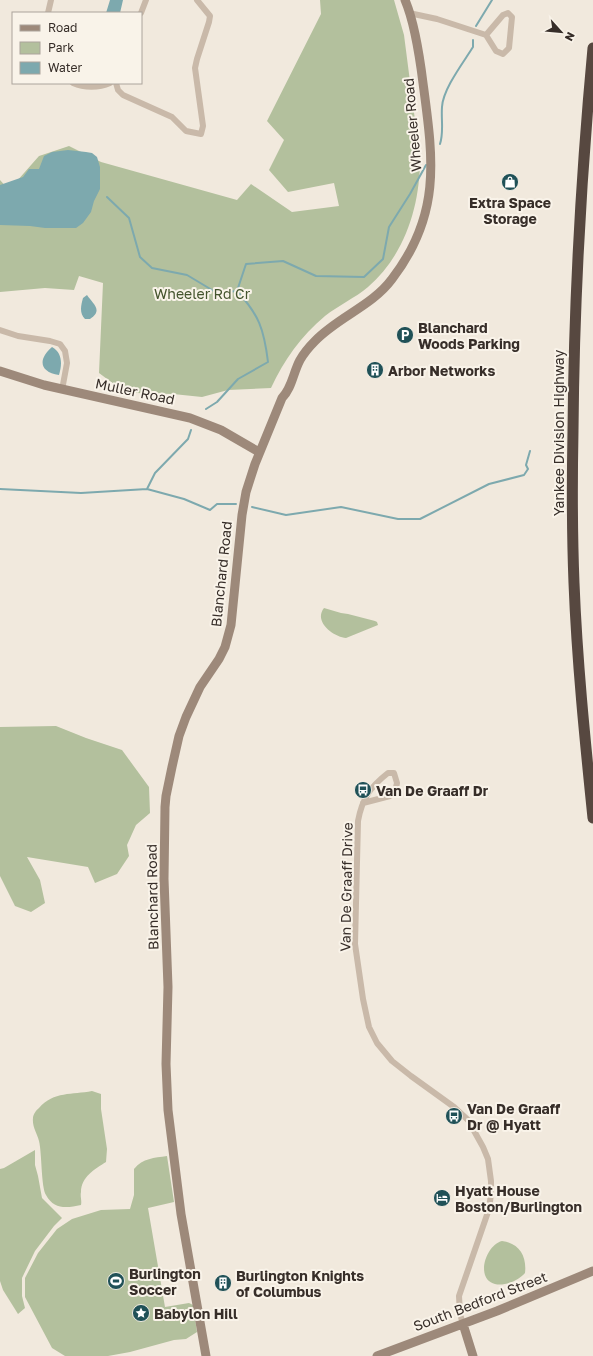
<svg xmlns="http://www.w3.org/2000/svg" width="593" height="1356" font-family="'Golos Text',sans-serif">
<rect width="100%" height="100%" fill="#f1e9dd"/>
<!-- green -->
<path fill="#b3c09d" d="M320 0H394L404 35 420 159C420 206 405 255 368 287 355 298 339 305 325 316 301 336 284 360 271 388L228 390 202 397 173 394 137 393 122 390 99 373 103 283 79 276 74 290 45 288 0 292V180L9 190 39 156 69 146 101 162 237 200 251 184 292 212 339 206 334 183 288 192 269 170 284 140 267 121 321 14Z
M324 608 341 613 348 614 375 621 377 622 378 625 346 638C334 637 313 622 324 608Z
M56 726 86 738 122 750 149 787 150 813 136 825 127 845 129 856 117 874 95 883 88 867 27 857 40 880 45 903 31 912 15 906 0 876V727Z
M92 1091 101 1094V1109L107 1149 106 1162C95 1169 81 1177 81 1192 80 1197 82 1200 81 1205 67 1208 54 1210 46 1195 41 1187 42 1153 39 1141 37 1133 32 1127 33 1118 33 1115 36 1110 39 1108 54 1091 72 1095 92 1091Z
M35 1150V1165L38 1176 42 1198 62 1218 54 1226 35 1251 22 1278V1296L25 1308 18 1314 3 1290 0 1281V1169L4 1168Z
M167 1156 174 1202 148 1208 165 1307 189 1303 193 1305 197 1332 186 1339 174 1340 130 1352 108 1356H65L52 1348 25 1297V1278L38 1253 57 1229 72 1219 101 1210 130 1209 134 1195V1169C143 1158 154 1158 167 1156Z
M502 1241C519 1243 527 1256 525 1273 517 1283 491 1292 485 1275 481 1263 490 1244 502 1241Z"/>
<!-- water -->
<path fill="#7da9ae" d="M110 0H123L120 13H106Z
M68 150 86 152 92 153 97 157 100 167V189L94 201 91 212 83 223 76 228H45L30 226 0 225V185L23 177 29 169H39L44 156 52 152Z
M87 295C92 303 104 310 90 319H85C79 313 81 305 83 298Z
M52 347C63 353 62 365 59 375 39 372 38 359 52 347Z"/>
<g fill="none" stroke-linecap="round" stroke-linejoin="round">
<!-- stream -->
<path stroke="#7da9ae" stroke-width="2" d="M476 26 492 0
M440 144C444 132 441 120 442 107 443 89 463 63 473 47V40
M107 197 129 218 140 257 152 268 187 275 217 293 237 291
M237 291 246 264 283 261 316 276 364 277 383 259 389 227 410 194 426 165
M206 409 217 402 238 379 268 362C264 329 259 315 237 291
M0 489 81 493 147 489 184 499 210 510 217 504H236
M147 489 155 473 188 439 191 430
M252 507 286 515 341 507 398 519H420L489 484 524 475 528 469 526 465 530 451"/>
<!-- street -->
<path stroke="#c9b9a9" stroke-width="6" d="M48 13 51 0
M141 13 146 0
M409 13 437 19 486 35
M508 13 512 17 509 48 503 54 496 51 486 35 503 15Z
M73 83C84 88 99 88 110 83
M116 83 118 90 123 95 172 117 186 131 201 134 203 126 195 68 197 59 209 22 210 16 197 0
M0 330 18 336 50 341 60 344 65 351 67 363 62 390
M363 803 390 796 395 792 397 783 394 773H388C370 787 362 799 358 821L355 944 363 999 369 1027 377 1043 392 1061 411 1076 454 1107 468 1120 483 1147 488 1159 491 1181V1194L489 1209 459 1296 460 1314 463 1324"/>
<!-- secondary -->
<path stroke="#9d897a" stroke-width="9" d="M0 371 44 385 190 418 221 430 259 452
M463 1324 473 1356
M206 1356 181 1214 168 1110 166 1064 168 987 164 879 165 807 166 796 172 767 179 736 186 717 200 687 219 659 225 647 231 625 242 515 246 492 255 464 282 398C292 388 293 373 300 360 304 353 309 347 315 341 338 317 372 306 392 279 442 214 433 158 423 83 420 59 414 21 405 0
M377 1356 497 1311 593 1271"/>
<!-- highway -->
<path stroke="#574840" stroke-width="11" d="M593 48C581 176 574 303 573 431 572 482 572 532 574 583 577 661 585 740 593 818"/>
</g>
<!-- icons -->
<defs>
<g id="shop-disc" transform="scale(0.9)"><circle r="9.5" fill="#205157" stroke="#f9f3e9"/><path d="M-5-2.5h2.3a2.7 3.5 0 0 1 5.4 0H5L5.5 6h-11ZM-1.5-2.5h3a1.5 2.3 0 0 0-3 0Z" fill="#fff"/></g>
<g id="parking-disc" transform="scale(0.9)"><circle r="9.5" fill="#205157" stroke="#f9f3e9"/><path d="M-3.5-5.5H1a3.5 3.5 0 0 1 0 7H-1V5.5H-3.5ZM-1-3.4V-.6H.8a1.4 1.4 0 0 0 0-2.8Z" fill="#fff"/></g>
<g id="building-disc" transform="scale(0.9)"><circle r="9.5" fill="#205157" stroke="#f9f3e9"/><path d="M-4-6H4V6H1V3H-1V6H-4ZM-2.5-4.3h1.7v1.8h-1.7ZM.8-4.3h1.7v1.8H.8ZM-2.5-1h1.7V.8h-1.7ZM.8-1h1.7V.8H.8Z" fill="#fff"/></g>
<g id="bus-disc" transform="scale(0.9)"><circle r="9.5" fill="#205157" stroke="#f9f3e9"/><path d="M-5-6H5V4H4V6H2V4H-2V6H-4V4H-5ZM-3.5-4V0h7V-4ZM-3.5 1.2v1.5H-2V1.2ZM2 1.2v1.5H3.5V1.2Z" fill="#fff"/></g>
<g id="hotel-disc" transform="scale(0.9)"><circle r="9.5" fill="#205157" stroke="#f9f3e9"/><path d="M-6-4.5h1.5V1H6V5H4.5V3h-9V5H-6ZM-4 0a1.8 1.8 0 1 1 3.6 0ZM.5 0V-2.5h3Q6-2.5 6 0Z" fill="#fff"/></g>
<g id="stadium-disc" transform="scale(0.9)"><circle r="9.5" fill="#205157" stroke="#f9f3e9"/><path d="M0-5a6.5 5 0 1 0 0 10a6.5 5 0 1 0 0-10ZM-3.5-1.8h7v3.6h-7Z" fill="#fff"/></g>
<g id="sight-disc" transform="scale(0.9)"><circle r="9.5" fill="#205157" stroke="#f9f3e9"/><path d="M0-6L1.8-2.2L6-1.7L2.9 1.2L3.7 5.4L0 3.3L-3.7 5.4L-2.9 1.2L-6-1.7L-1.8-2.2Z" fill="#fff"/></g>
</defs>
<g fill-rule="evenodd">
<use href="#shop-disc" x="510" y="182"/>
<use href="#parking-disc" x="405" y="335"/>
<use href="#building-disc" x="375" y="370"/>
<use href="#bus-disc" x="363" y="790"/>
<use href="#bus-disc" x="454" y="1116"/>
<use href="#hotel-disc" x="442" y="1198"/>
<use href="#stadium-disc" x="116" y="1281"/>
<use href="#building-disc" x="223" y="1283"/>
<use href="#sight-disc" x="141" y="1313"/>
</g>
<g text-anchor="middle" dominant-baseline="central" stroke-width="4" stroke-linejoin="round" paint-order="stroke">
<!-- street labels -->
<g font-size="14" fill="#372e29" stroke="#f9f3e9">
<text transform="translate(412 125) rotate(-95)">Wheeler Road</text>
<text transform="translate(135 391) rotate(12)">Muller Road</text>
<text transform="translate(558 433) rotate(-90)">Yankee Division Highway</text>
<text transform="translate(221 574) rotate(-84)">Blanchard Road</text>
<text transform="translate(346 887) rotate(-89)">Van De Graaff Drive</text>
<text transform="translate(152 897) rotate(-91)">Blanchard Road</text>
<text transform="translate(480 1301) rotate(-21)">South Bedford Street</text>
</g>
<!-- poi labels -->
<g font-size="14" font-weight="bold" fill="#372e29" stroke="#f9f3e9" text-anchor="start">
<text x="510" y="202" text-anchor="middle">Extra Space<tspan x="510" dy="16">Storage</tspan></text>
<text x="418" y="327">Blanchard<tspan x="418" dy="16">Woods Parking</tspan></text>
<text x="388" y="370">Arbor Networks</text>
<text x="376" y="790">Van De Graaff Dr</text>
<text x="467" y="1108">Van De Graaff<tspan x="467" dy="16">Dr @ Hyatt</tspan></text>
<text x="455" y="1190">Hyatt House<tspan x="455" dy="16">Boston/Burlington</tspan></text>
<text x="129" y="1273">Burlington<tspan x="129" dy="16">Soccer</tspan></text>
<text x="236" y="1275">Burlington Knights<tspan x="236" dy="16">of Columbus</tspan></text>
<text x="154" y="1313">Babylon Hill</text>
</g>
<!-- park labels -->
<g font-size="14" fill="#44542d" stroke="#f9f3e9">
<text x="202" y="293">Wheeler Rd Cr</text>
</g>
</g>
<!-- legend -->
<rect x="12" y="12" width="130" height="72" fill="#f9f3e9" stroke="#aba49c"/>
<rect x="20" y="25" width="20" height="6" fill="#9d897a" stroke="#aba49c"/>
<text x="48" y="32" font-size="12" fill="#372e29">Road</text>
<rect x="20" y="42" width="20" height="12" fill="#b3c09d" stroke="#aba49c"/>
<text x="48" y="52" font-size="12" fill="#372e29">Park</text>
<rect x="20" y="62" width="20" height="12" fill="#7da9ae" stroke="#aba49c"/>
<text x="48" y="72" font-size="12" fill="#372e29">Water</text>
<!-- north arrow -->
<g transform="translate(561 32) rotate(117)" stroke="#f9f3e9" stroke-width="3" paint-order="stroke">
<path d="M0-3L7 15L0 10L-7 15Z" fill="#372e29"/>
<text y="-6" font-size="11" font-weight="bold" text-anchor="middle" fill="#372e29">N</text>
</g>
</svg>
